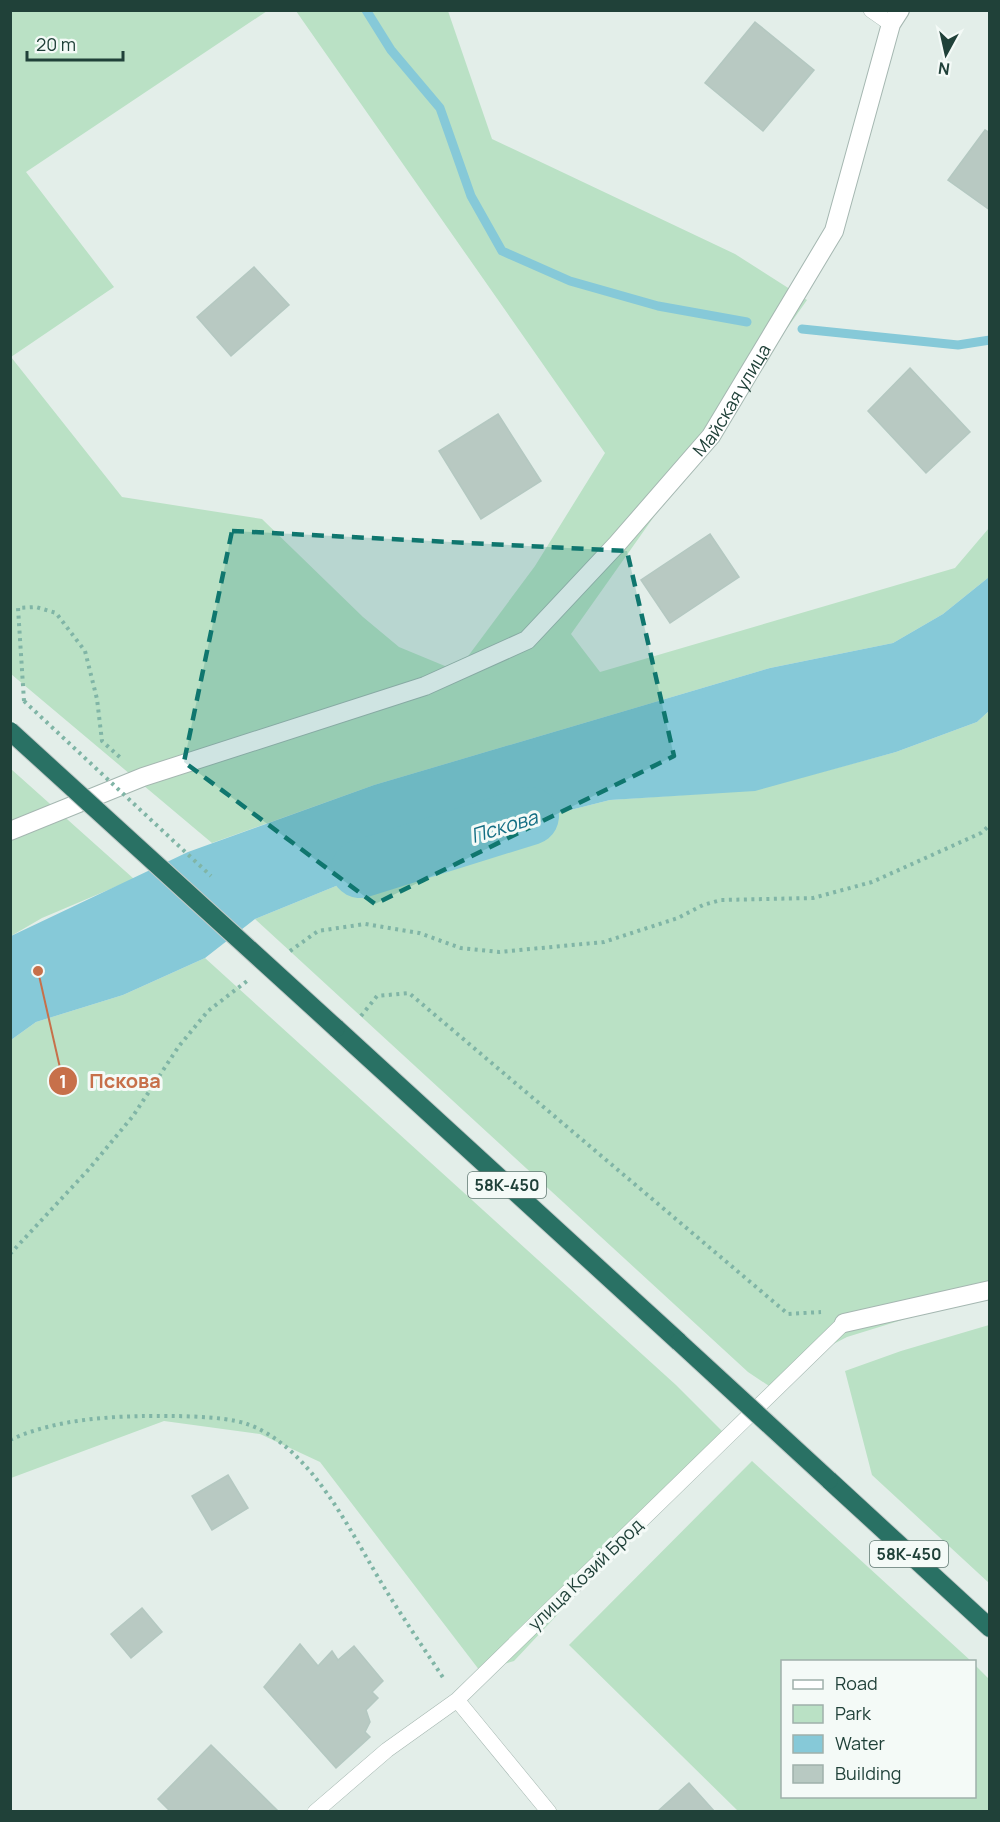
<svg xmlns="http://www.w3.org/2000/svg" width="1000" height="1822" font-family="Manrope,sans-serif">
<rect width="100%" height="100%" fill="#e3eee9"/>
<!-- green -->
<path fill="#bae1c5" d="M11 11H267L26 172 114 287 11 357 122 497 262 519 363 617 399 647 457 671 535 566 605 453 296 11H448L492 139 735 254 807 300 571 634 600 672 955 568 989 528V577L943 614 893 643 770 668 374 785 212 843 11 674Z
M989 711V1293L847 1337 808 1357 775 1390 748 1372 255 919 444 842 610 800 755 790 896 752 977 722Z
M11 769 134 879 42 918 11 936Z
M205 958 676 1385 726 1435 514 1661 480 1671 320 1462 260 1434 164 1421 11 1478V1040L36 1022 123 995Z
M989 1325H990L989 1583 872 1475 845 1371 901 1351Z
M752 1461 971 1661 782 1662V1796H974L975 1665 989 1679V1811H738L569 1645Z"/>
<!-- water -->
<path fill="#86c9d8" d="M989 577V711L977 722 896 752 755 791 610 800 444 842 255 919 205 958 123 995 36 1022 11 1040V936L188 852 374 785 770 668 893 643 943 614Z"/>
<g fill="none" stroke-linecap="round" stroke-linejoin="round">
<!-- stream -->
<path stroke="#86c9d8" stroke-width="9" d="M366 10 391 50 440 108 471 196 502 251 570 281 658 306 747 322
M802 329 958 345 990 340"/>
<!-- river -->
<path stroke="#86c9d8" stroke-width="58" d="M360 869 530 816"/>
</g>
<!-- building -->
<path fill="#b8c9c2" stroke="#b4c8c1" stroke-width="1.5" d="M755 22 814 70 763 131 705 83Z
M985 130 990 133V210L948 180Z
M254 267 289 305 231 356 197 317Z
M910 368 970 432 926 473 868 411Z
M498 414 541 481 481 519 439 451Z
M710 534 739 577 670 623 641 580Z
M228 1475 248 1508 212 1530 192 1496Z
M142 1608 162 1632 131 1658 111 1634Z
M300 1644 318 1666 332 1651 338 1660 354 1646 383 1681 372 1692 378 1698 366 1710 370 1722 365 1732 370 1737 336 1768 264 1687Z
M211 1745 279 1812H171L158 1799Z
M689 1783 715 1812H657Z"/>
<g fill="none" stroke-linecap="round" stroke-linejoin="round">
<!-- lane casing -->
<g stroke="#a5b7b1" stroke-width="16">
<path id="lane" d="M871 10 891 24
M457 1700 549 1812
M315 1812 387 1750 457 1700 844 1323"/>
</g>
<!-- street casing -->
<g stroke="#a5b7b1" stroke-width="20">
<g id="street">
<path id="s1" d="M10 831 143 777 425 686 527 640 617 544 711 436 834 231 891 24 900 10"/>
<path d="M844 1323 990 1290"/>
</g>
</g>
<!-- highway casing -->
<g stroke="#c1cac8" stroke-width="20">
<path id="highway" d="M336 1028 679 1342
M829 1480 990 1628"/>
</g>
<!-- path -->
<path stroke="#80b5a6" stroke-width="4" stroke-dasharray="3 4.5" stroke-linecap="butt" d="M24 701 18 608 36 607 56 613 85 651 97 699 102 741 123 760
M290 951 318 931 365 924 419 933 461 948 499 952 604 942 678 918 703 905 721 900 813 898 872 882 981 833 990 825
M361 1016 377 996 409 993 788 1314 821 1312
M10 1254 89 1169 133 1116 179 1046 208 1011 247 981
M10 1440C51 1421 99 1417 143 1416 170 1416 222 1415 247 1424 313 1447 352 1536 387 1592 405 1621 425 1650 444 1679"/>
<!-- lane -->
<use href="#lane" stroke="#fff" stroke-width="15"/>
<!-- street -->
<use href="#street" stroke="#fff" stroke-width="18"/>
<!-- highway -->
<use href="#highway" stroke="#297164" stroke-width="18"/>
<!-- highway-bridge casing -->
<g stroke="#c1cac8" stroke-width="20" stroke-linecap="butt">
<path id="highway-bridge" d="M10 731 336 1028
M679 1342 829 1480"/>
</g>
<!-- path-bridge -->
<path stroke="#80b5a6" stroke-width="4" stroke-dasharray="3 4.5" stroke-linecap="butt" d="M24 701 211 876"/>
<!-- highway-bridge -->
<use href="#highway-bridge" stroke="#297164" stroke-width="18"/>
</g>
<!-- marked area -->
<path fill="#0f766e" fill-opacity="0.2" stroke="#0f766e" stroke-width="4.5" stroke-dasharray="12 8" stroke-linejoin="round" d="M232 531 627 551 674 756 375 904 184 762Z"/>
<g text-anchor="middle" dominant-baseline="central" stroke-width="6" stroke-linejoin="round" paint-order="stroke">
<!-- shield labels -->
<g fill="#f4faf7" stroke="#607872" stroke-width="1.5">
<rect x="468" y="1172" width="78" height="26" rx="4.5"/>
<rect x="870" y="1541" width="78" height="26" rx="4.5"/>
</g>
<g font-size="16" font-weight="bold" fill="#204139">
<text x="507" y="1185">58К-450</text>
<text x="909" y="1554">58К-450</text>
</g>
<!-- street labels -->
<g font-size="18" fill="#204139" stroke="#f4faf7">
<text stroke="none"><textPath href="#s1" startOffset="868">Майская улица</textPath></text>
<text transform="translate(585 1574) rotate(-44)">улица Козий Брод</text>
</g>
<!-- water labels -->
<g font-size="20" font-style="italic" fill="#146e84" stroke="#f4faf7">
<text transform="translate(504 826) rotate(-17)">Пскова</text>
</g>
</g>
<!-- callouts -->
<path fill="none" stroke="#c7704a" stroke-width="2" d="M38 971L63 1081"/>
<g fill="#c7704a" stroke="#f4faf7" stroke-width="2">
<circle cx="38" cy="971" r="6"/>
<circle cx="63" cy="1081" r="15"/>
</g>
<g font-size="18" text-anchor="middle" font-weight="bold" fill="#fff">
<text x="63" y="1088">1</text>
</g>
<g font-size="20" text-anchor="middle" font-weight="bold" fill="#c7704a" stroke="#f4faf7" stroke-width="6" stroke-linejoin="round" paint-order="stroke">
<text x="125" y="1088">Пскова</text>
</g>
<!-- border -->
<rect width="1000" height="1822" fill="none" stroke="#204139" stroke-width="24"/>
<!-- legend -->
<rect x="781" y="1660" width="195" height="138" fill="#f4faf7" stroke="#9fb0ab" stroke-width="1.5"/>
<rect x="793" y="1680" width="30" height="9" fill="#ffffff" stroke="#9fb0ab" stroke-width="1.5"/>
<text x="835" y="1690" font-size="18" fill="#204139">Road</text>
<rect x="793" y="1705" width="30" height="18" fill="#bae1c5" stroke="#9fb0ab" stroke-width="1.5"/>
<text x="835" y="1720" font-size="18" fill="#204139">Park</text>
<rect x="793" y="1735" width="30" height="18" fill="#86c9d8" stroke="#9fb0ab" stroke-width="1.5"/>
<text x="835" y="1750" font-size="18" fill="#204139">Water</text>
<rect x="793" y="1765" width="30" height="18" fill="#b8c9c2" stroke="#9fb0ab" stroke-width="1.5"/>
<text x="835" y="1780" font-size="18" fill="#204139">Building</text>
<!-- north arrow -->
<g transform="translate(946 54) rotate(188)" stroke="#f4faf7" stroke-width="4.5" paint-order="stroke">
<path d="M0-4.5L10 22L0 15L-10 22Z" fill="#204139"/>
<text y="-9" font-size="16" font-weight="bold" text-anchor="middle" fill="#204139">N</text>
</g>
<!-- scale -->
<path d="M27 51v9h96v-9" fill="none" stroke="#204139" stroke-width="3"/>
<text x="36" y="51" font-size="18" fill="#204139" stroke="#f4faf7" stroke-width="4.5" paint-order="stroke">20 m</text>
</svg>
